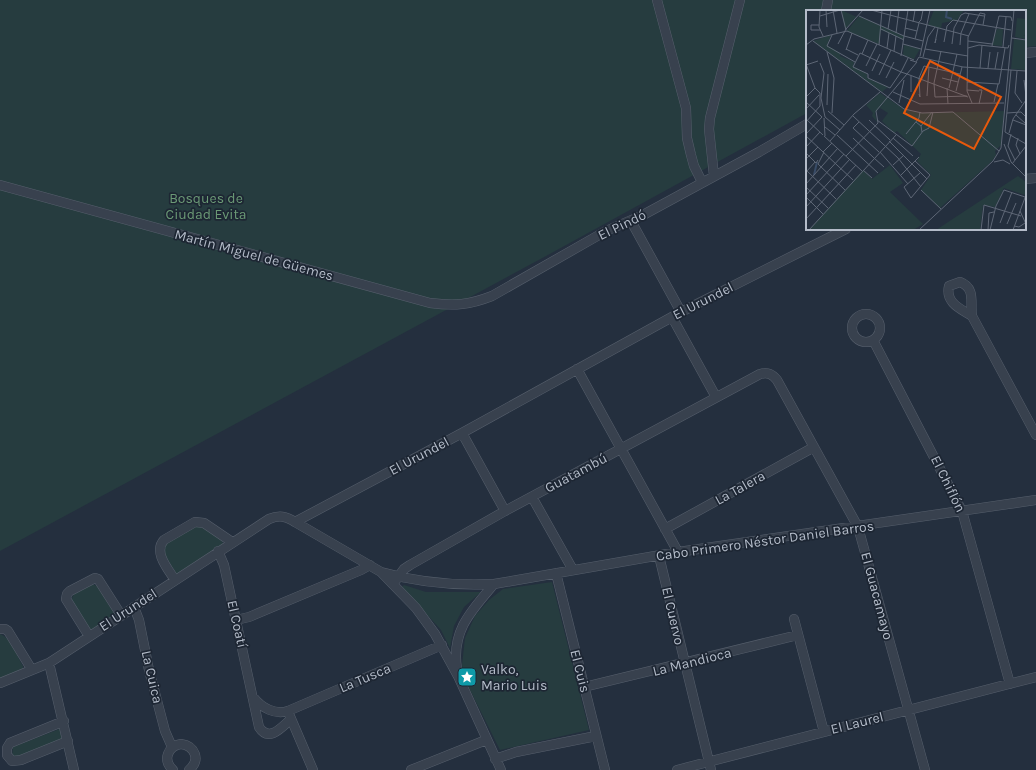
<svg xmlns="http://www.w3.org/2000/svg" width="1036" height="770" font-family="Karla,sans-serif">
<rect width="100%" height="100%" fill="#242f3e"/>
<!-- green -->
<path fill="#263c3f" d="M0 0H1036V46L1025 47V11H807V113L546 256 0 551Z
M197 526H203L222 540 223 544 177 575 163 552 166 544Z
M552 582 589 730 500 750 465 680 462 665 465 638 475 616 489 600 503 589Z
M92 584 97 586 115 615 92 631 90 630 72 602C71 591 84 588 92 584Z
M404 585 426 592H481L464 607 454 626 450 648 441 630 402 587Z
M0 634C11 638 17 656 23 666V670L0 679Z
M62 728 64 740 19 758 12 757 13 747Z"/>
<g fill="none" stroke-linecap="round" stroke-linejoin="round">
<!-- minor casing -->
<g stroke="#565f6c" stroke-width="10">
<path id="minor" d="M657 0 686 108 687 138 691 155 694 166 702 182
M826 11 828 0
M1025 53 1036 52
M714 176 709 129 710 118 740 0
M1025 179 1036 178
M0 185 430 303C455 306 469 305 492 296L606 231 643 215 759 152 807 124
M631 221 681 312
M852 328a14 14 0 1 1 28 0a14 14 0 1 1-28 0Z
M972 316C961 309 945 303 949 286L960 282C976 288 970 303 972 316L1036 435
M672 317 716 397
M873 340 962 511 1010 684
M577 369 678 552
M462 433 505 511
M532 497 573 570
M295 522 381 572 416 608 435 634 458 676 501 770
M665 529 814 447
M218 551 224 565 259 727C269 743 282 727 291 719
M659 556 711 770
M381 572C420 583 454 586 494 584L678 552 1036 500
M556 573 605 770
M175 580C168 569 153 552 164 540L195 522 204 523 232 542
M393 584 404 569 410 565 505 511 760 374C768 372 772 374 777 380L858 527 925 770
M134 607 139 620 149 670 165 731 172 747
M794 619 824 732
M236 620 249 617 361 570 370 565
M0 629H5L8 631 32 670
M89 636 66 599 67 594 70 591 95 578 98 579 121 615
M49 663 74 770
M457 669C451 631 471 611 494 584
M0 683 49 663 269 519C279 515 286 516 295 522L462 433 681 312 846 229
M584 687 798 635
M254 698C262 708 275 715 288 711L442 645
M289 714 313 770
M64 721 10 743 7 748V755L12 761 21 760 68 741
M495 759 516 752 596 736
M173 770C162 760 168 746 181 744 195 746 201 760 189 770
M411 770 486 740
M677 770 1036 677"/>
</g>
<!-- minor -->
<use href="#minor" stroke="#38414e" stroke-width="9"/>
</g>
<!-- icons -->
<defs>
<g id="sight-square" transform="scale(1)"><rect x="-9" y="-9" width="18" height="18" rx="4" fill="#0f9aa8" stroke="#1d2633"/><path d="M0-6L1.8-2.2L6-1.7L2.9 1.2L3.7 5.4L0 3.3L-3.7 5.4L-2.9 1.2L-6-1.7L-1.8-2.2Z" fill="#fff"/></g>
</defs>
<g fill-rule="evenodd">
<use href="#sight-square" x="467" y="677"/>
</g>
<g text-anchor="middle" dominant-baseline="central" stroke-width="3.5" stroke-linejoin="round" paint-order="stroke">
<!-- park labels -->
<g font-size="14" fill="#6b9a76" stroke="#1d2633">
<text x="206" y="198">Bosques de<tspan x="206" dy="16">Ciudad Evita</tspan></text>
</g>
<!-- street labels -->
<g font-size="14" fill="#b4bcc9" stroke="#1d2633">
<text transform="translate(622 225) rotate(-26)">El Pindó</text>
<text transform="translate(254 255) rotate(15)">Martín Miguel de Güemes</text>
<text transform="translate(703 301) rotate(-27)">El Urundel</text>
<text transform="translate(419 456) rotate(-28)">El Urundel</text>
<text transform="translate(576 473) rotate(-28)">Guatambú</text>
<text transform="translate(948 484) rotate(64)">El Chiflón</text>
<text transform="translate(740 488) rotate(-29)">La Talera</text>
<text transform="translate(765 541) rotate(-8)">Cabo Primero Néstor Daniel Barros</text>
<text transform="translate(877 596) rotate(75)">El Guacamayo</text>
<text transform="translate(128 610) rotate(-33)">El Urundel</text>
<text transform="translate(673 616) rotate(77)">El Cuervo</text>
<text transform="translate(237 624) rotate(77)">El Coatí</text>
<text transform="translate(692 662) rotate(-14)">La Mandioca</text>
<text transform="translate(580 671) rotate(76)">El Cuis</text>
<text transform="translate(152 677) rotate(77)">La Cuica</text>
<text transform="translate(365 678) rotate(-23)">La Tusca</text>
<text transform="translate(857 723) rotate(-14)">El Laurel</text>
</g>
<!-- poi labels -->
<g font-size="14" fill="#b4bcc9" stroke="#1d2633" text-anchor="start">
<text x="481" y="669">Valko,<tspan x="481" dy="16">Mario Luis</tspan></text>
</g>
</g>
<!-- overview -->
<g transform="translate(806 10)">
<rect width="220" height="220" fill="#242f3e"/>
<path d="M35 0 51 7 39 19ZM128 0 154 1 158 0 151 10 136 13 135 19 122 15ZM53 6 98 26V30L75 20 73 34 41 21ZM211 8 220 9V24L217 26 220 25V29L209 27ZM191 19H197L196 36 186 35ZM25 25 21 35 34 43V46L48 52 47 56 61 64V68L82 77 76 82 7 31ZM208 29 220 30V60L205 59ZM98 35 114 39 108 49 97 45ZM74 83 99 100 113 103 198 101 195 135 189 141 190 145 186 151 134 198 115 180 125 165 111 151 115 144 91 121 88 123 76 111 82 103 74 98 80 91 69 103 71 112 66 106 67 103 60 95ZM84 155 97 173 84 182 117 214 107 220H3L57 160 66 169ZM212 166 220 172 219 185 198 178 189 197 177 195 174 220H130Z" fill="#263c3f"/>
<path fill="none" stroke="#394c67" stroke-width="2" d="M141 0 140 7 146 9M8 165 11 152"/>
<path fill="none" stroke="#5e6776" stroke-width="1" d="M14 0 13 17 17 26M20 0 21 17M27 0 31 23M35 0 40 20M65 0 163 26M191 0H205M14 6 34 0M53 6 98 26 117 31M107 12 109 0M112 13 115 10 117 0M13 15H5V20H14M99 18 111 21M75 19 98 30M82 19 85 0M90 23 93 0M26 25 21 36 49 52M206 28 220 30M109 29 113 13M130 29 129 33 132 18M7 31 98 99 116 103 147 102 193 141M162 31 186 34M138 32 141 16 147 10 205 20M32 34 40 19 57 0M97 34 115 39M146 34 148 18 155 5 159 3 178 6M0 35 8 29 41 21 108 50M73 35 76 0M154 35 155 23 163 4M186 36 193 6 205 7 206 11M197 37 200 7M81 38 83 23M162 38 173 35 202 38 203 35M40 39 52 45M119 39 162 46M40 40 46 23M88 41 90 26M135 41 128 73 129 87 161 86M21 42 28 68 26 103M56 44 62 30M95 46 102 0M114 46 124 0M113 47 157 57 220 61M117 47 122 27 129 17M102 48 95 62 84 78 62 68V64L47 57 54 43 95 62 101 64 162 87M104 50 110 52 113 47M14 53 18 63 15 88 19 107M0 54 9 78 0 87M0 55 12 51M60 56 71 34M174 58 176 35M182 58 184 42M189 59 192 42M205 60 199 122 220 134M66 61 74 44M211 61 209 83 216 93M73 65 85 40M105 66V82M80 68 88 52M113 68 118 56 154 64M113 68 114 87 113 84M136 68 152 72M218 70 220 86M161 72 193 74 199 38M141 78 142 94M143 78 151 44M161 80 173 81M150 81 156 57M87 82 114 94 198 93M121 86 123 57M0 92 16 107M188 92 192 74M93 93 98 70M166 93 161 81 162 27 174 3 179 4 177 15M173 94 176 80H173M21 95 22 64M0 99 13 85M22 101 38 115M201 103 215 102 220 107M210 105 220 114M47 106 92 148 115 177M19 107 34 120M18 108 19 126M0 109 17 125M63 110 84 130M71 110 106 136 117 121 123 118 127 102M207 110 220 115M0 112 14 96V83L9 78M53 112 47 118 73 142M110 112 115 116 116 122M115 116 126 102M19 117 29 125M203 123 207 109 220 90M0 124 16 107M100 124 113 108 114 102M205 124 202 136 209 150M31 125 72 163M0 126 47 170M18 126 56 161M47 128 68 148M87 128 107 146M212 128 210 135 214 144M24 131 48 104 74 82M83 131 121 169M198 134 205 152 220 167M0 137 14 122M17 142 26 133M18 142 12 154 39 180M74 142 102 174M0 143 10 153 12 150M40 146 72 113 70 101 111 52M68 148 78 157M0 149 12 137M109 151 124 165 105 188 98 177 114 163M188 152 197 150 204 154M206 154 220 136M87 155 98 145M0 160 30 189M57 160 66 168M1 161 9 152M95 165 113 147M0 174 32 138M0 177 22 198M115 180 135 199M0 185 38 144M1 188 17 204M0 197 44 149M214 201 220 214M0 209 50 155M194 213 206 182M201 214 210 193M208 216 213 217 219 213M3 220 90 125M113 220 187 151 195 138 208 0M175 220 178 195 215 206M182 220 183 203 188 202M184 220 190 196 198 180 219 187M207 220 220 185"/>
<path fill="#e8590c" fill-opacity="0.15" stroke="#e8590c" stroke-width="2" d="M124 51 195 87 168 139 98 103Z"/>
<rect width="220" height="220" fill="none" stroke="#b4bcc9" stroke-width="2"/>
</g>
</svg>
